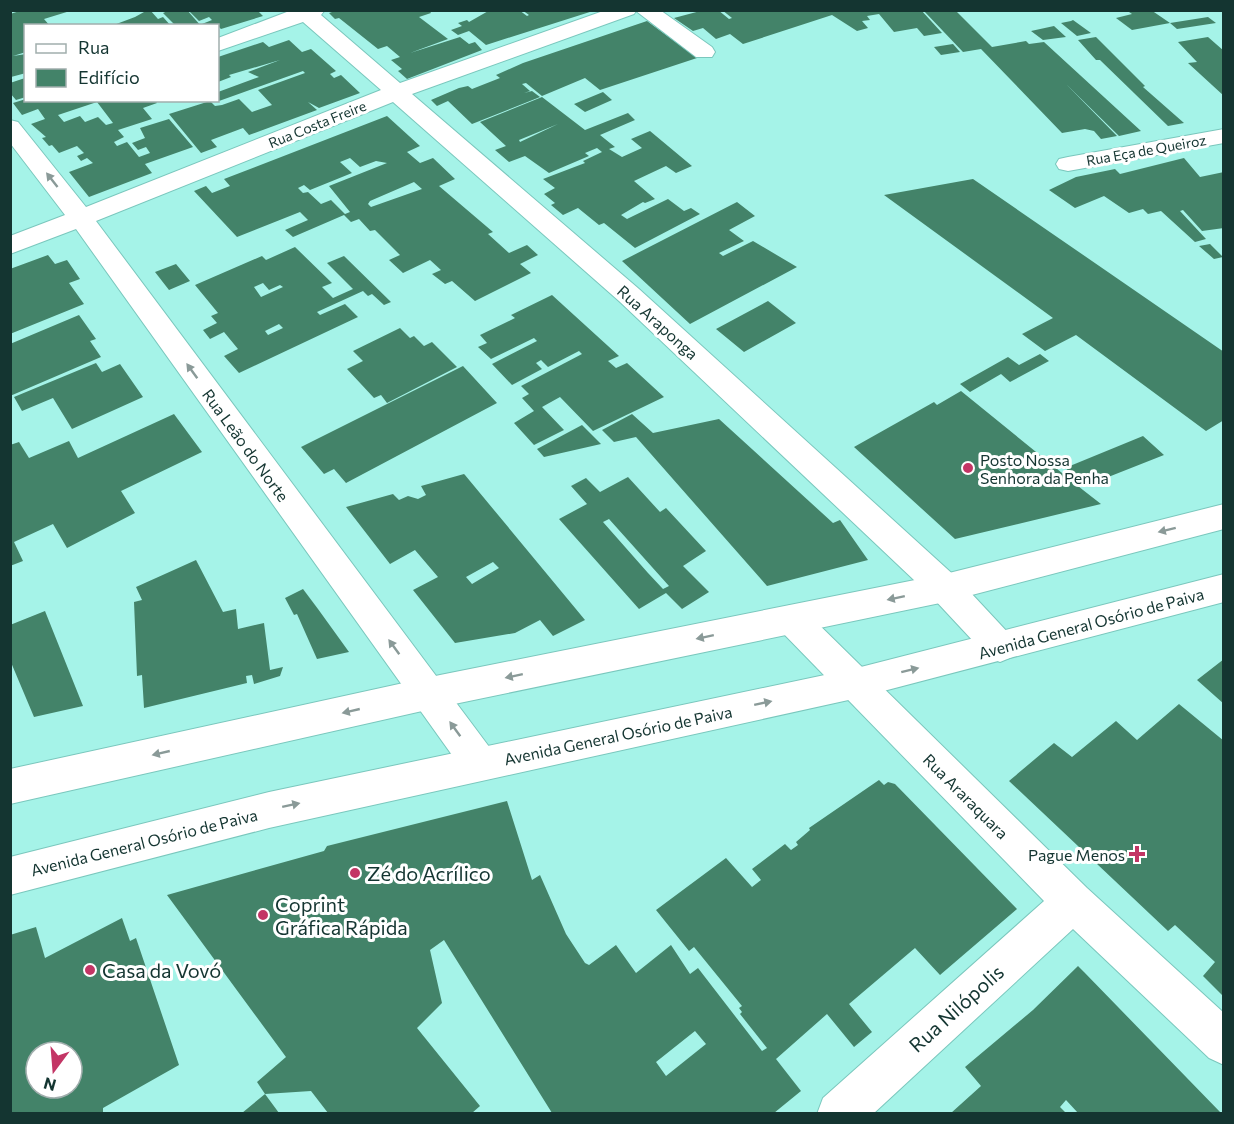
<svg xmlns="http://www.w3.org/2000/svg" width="1234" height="1124" font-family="Commissioner,sans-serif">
<rect width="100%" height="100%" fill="#a5f3e8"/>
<!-- building -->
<path fill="#438369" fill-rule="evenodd" d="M23 10 70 11 44 19 50 26H26V52L13 56 26 54V73L11 77 10 14Z
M142 10H150L158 19 163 17 171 26H111L135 17 144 12Z
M170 10H187L201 26H176L163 13Z
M257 10 263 16 221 29 218 26H204L202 24 212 20 209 17 199 21 189 11Z
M338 10H429L431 13 419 17 448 39 410 53 460 37 469 44 475 42 482 50 407 79 398 71 402 69 391 60 400 57 387 46 378 49 339 18 335 19 329 13Z
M490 10H519L527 16 529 15 522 10 593 11 486 45 469 31 458 35 451 30 462 26 458 23 467 20 469 22Z
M704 10H718L729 19 732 18 722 10H921L942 33 924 36 917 28 894 32 879 14 867 16 870 20 862 21 868 28 857 31 832 15 743 44 730 34 716 39 703 28 693 31 674 18Z
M923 10H955L992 47 1026 41 1029 44 1044 42 1141 131 1119 136 1066 84 1117 136 1101 139 1094 131 1085 129 1062 133 981 49 963 52Z
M1126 10H1151L1170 23 1132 30 1116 18 1132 14Z
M1208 17 1216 23 1177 29 1170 23Z
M647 21 697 58 600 90 585 78 542 96 526 83 522 84 530 91 524 93 532 91 540 97 472 124 448 101 437 106 431 100 459 88 468 86 472 89 500 78 496 75 523 63Z
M1071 21 1073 20 1091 33 1077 36 1061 23Z
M1054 26 1066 37 1043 40 1031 31Z
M1096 37 1145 86 1143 87 1184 123 1168 126 1100 60H1096L1078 40Z
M1208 37 1224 51V96L1188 63 1197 62 1178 42Z
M289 40 302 52 311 49 336 71 330 74 334 78 341 75 360 93 319 108 308 102 317 110 249 135 243 128 211 140 217 147 201 153 169 114 210 101 215 106 222 105 239 99 252 112 272 105 258 90 305 73 303 71 219 101 218 92 259 77 248 72 280 60 229 75 231 77 218 82V57L263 42 269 47Z
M953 44 960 52 941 55 934 47Z
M25 78 26 97 16 100 10 93V83Z
M603 92 612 100 585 112 574 104Z
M542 97 585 130 628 113 635 120 600 135 615 147 609 149 622 157 642 148 631 139 650 131 692 166 676 173 666 166 634 181 655 199 645 203 643 202 621 215 627 219 668 199 684 211 691 208 700 214 635 248 604 223 599 225 578 208 563 215 551 205 555 203 544 194 555 188 543 179 585 163 583 161 602 152 597 148 585 153 589 156 549 173 525 156 509 162 495 150 506 146 480 122ZM558 124 520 142 519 140Z
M26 99 155 100 157 103 143 108 152 119 118 130 124 137 114 142 117 146 127 142 139 157 150 153 146 147 138 150 132 143 145 138 140 128 169 119 193 147 145 164 152 173 89 197 69 172 93 163 87 158 81 161 77 156 84 153 77 146 59 153 52 145 49 146 42 138 46 137 31 124 45 119 38 109 22 115 13 103ZM97 102 113 123 106 125 98 117 85 122 80 116 64 122 58 115Z
M387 116 420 146 407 152 420 163 433 158 455 179 439 186 493 232 488 234 509 253 527 245 538 255 520 264 531 273 475 301 452 281 445 284 432 274 441 270 430 260 403 273 389 260 400 255 375 230 370 231 359 219 351 222 344 215 293 237 285 230 308 220 300 212 237 237 194 191 206 186 212 193 230 186 224 179ZM350 158 360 167 376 161 387 163 329 186 350 212 345 214 331 200 321 204 308 192 303 193 298 188 304 185 310 190 352 173 340 162ZM414 182 422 189 371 207 368 204 370 201Z
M1184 158 1200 177 1224 172V228L1202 231 1183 210 1180 211 1206 239 1195 242 1161 211 1148 214 1143 209 1129 213 1104 196 1075 208 1049 190 1076 177 1115 169 1120 174Z
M973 179 1224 352V420L1206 431 1076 335 1045 351 1022 334 1053 318 884 195Z
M737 202 755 216 729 230 744 241 719 253 723 256 753 241 797 267 690 324 622 261Z
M1210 244 1223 257 1214 259 1199 246Z
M295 247 332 283 322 287 333 298 353 289 327 263 344 256 391 302 384 305 372 294 368 296 363 291 317 312 320 315 345 304 358 317 239 373 224 356 238 349 224 332 210 339 203 330 217 323 211 316 218 313 195 285 262 256 266 260ZM263 283 269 290 280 285 283 287 261 297 254 287ZM279 324 283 328 268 335 265 331Z
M48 255 55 264 67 260 80 279 69 283 84 304 10 334V269Z
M176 264 190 281 169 290 155 272Z
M552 295 619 356 608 361 616 368 627 363 664 397 593 431 560 397 542 407 564 430 534 445 514 423 534 411 522 398 529 394 521 386 582 354 579 351 548 367 541 360 536 363 542 369 512 385 492 364 537 341 534 338 491 359 478 347 487 343 480 335 515 318 511 315Z
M768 301 796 323 744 352 716 329Z
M79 315 96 339 90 341 101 357 10 396V344Z
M400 328 410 338 414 336 424 346 432 342 457 367 387 403 381 395 374 398 347 369 363 361 353 351Z
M1040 354 1049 361 1010 382 1001 374 970 392 960 384 1008 357 1019 365Z
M96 363 102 372 120 364 143 397 72 429 53 398 22 411 14 397Z
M463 366 497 403 346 483 334 469 324 474 301 447Z
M961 391 1083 490 1101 504 955 539 854 447 934 402 937 405Z
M174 414 202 452 121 491 135 513 67 548 53 524 14 542 23 561 10 566V445L19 442 29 458 69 441 78 458Z
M632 414 653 433 719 419 833 523 840 520 868 560 767 586 636 437 614 442 602 430Z
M582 425 601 444 544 457 537 449Z
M1143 436 1164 455 1088 485 1065 468Z
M464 474 465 475 585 620 553 636 540 620 515 633 455 643 413 590 438 577 415 550 390 564 346 507 393 494 399 500 408 496 418 499 426 495 421 486ZM493 562 499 568 472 584 466 577Z
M628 477 660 512 666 508 706 551 683 566 709 592 682 609 666 593 639 609 559 519 587 504 571 486 586 478 600 492ZM609 519 669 586 663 589 648 573 603 522Z
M196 560 223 612 236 609 238 629 264 623 270 670 283 667 280 676 254 684 252 675 246 676 247 683 144 708 142 675 137 676 134 602 142 600 136 587Z
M303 589 318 609 349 652 317 659 297 614 294 615 285 598Z
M45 611 83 706 34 717 10 660V625Z
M1224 659V704L1197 680Z
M1179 704 1224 741V997L1203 976 1215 962 1175 925 1168 931 1009 781 1054 743 1072 757 1116 721 1137 740Z
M879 780 884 785 888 782 895 784 1017 909 940 975 915 948 849 1004 872 1032 854 1047 827 1014 776 1059 801 1091 774 1113H552L444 940 430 950 442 1003 417 1028 480 1106 472 1113H328L311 1091 265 1094 279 1113H242L265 1094 257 1082 286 1057 167 895 324 851 327 846 507 801 532 880 540 875 566 934 585 963 589 965 616 945 636 973 671 945 690 974 698 968 762 1051 767 1048 740 1014 742 1012 739 1008 742 1006 694 947 689 951 656 910 726 858 752 887 761 880 752 869 785 844 791 850 798 845 796 842 810 830 809 828ZM695 1031 706 1044 666 1076 656 1062Z
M122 918 130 941 136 938 179 1065 103 1108V1113H10V935L36 927 45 958ZM36 1052H72V1088H36Z
M1078 966 1084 972 1221 1113H1078L1066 1100 1060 1107 1066 1113H951L981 1086 965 1067 1033 1010Z"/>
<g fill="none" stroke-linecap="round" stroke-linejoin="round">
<!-- minor casing -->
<g stroke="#7ac7bd" stroke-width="2">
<path id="minor" d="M292 10H325L321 15 400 83 606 10H660L712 47 715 52 712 57H696L636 11 634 14 412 94 639 289 957 578 1012 637 1017 647 1012 657 1000 662 988 657 933 598 619 301 393 102 96 221 493 752 499 764 493 776 480 781 467 776 76 229 10 254V236L65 215 10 143V120L18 122 86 207 381 90 303 22 218 51V38Z
M1224 129V143L1068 171 1059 169 1056 164 1059 159 1068 157Z
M791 605 803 609 1087 888 1224 1013V1065L1209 1058 1073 929 873 1114H817L823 1098 1044 901 779 629 774 619 779 609Z"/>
</g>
<!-- major casing -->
<g stroke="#7ac7bd" stroke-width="2">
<path id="major" d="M1224 504V529L945 602 440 707 10 804V769L440 675 945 574Z
M1224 574V602L853 699 269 828 10 895V857L269 792 853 669Z"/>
</g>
<!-- minor -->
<use href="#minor" fill="#fff" fill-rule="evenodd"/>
<!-- major -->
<use href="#major" fill="#fff" fill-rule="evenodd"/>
</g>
<!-- one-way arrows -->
<defs><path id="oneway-solid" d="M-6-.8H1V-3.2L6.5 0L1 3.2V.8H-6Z" transform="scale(1.5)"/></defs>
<g fill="#8a9a98">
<use href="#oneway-solid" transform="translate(52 180) rotate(-128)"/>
<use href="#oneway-solid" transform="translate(192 371) rotate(-126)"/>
<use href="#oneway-solid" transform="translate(1167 530) rotate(166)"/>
<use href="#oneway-solid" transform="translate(896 598) rotate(168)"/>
<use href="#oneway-solid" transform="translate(705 637) rotate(168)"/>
<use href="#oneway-solid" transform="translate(394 647) rotate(-126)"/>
<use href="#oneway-solid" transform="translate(910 670) rotate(-14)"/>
<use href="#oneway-solid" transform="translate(514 676) rotate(168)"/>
<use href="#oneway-solid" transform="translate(763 703) rotate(-12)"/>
<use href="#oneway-solid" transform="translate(351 711) rotate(167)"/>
<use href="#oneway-solid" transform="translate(455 729) rotate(-126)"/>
<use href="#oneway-solid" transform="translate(161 753) rotate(167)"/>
<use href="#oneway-solid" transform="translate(291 805) rotate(-12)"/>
</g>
<!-- markers -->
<g fill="#c33565" stroke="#fff" stroke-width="2">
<circle cx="968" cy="468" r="6"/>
<path d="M1134 845h6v6h6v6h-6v6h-6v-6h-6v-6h6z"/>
<circle cx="355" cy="873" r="6"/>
<circle cx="263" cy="915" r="6"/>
<circle cx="90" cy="970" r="6"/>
</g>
<g text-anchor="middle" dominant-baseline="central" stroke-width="6" stroke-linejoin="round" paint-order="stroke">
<!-- far-street labels -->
<g font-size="14" fill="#143531" stroke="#fff">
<text transform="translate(317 124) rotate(-22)">Rua Costa Freire</text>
<text transform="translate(1146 150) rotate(-10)">Rua Eça de Queiroz</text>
</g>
<!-- street labels -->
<g font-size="16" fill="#143531" stroke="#fff">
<text transform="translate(658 322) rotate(42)">Rua Araponga</text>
<text transform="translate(246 445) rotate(54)">Rua Leão do Norte</text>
<text transform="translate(1091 623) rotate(-15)">Avenida General Osório de Paiva</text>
<text transform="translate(618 735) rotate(-12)">Avenida General Osório de Paiva</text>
<text transform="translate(966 796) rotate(45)">Rua Araraquara</text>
<text transform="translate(144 842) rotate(-14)">Avenida General Osório de Paiva</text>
</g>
<!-- poi labels -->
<g font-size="16" fill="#143531" stroke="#fff" text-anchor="start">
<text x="980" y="459">Posto Nossa<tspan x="980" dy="18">Senhora da Penha</tspan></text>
<text x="1125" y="854" text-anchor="end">Pague Menos</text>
</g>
<!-- near-poi labels -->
<g font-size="20" fill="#143531" stroke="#fff" text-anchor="start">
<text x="367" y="873">Zé do Acrílico</text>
<text x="275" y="904">Coprint<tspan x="275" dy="23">Gráfica Rápida</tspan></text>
<text x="102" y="970">Casa da Vovó</text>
</g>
<!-- near-street labels -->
<g font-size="20" fill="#143531" stroke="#fff">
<text transform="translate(956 1008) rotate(-42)">Rua Nilópolis</text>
</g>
</g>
<!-- border -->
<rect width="1234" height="1124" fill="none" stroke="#143531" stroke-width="24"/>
<!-- legend -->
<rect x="24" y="24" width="195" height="78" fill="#ffffff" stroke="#a1aead" stroke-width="1.5"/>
<rect x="36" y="44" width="30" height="9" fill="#ffffff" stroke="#a1aead" stroke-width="1.5"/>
<text x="78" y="54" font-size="18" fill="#143531">Rua</text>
<rect x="36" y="69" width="30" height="18" fill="#438369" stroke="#a1aead" stroke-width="1.5"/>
<text x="78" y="84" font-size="18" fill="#143531">Edifício</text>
<!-- north arrow -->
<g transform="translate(54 1070) rotate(196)"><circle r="28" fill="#ffffff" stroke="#a1aead" stroke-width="1.5"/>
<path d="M0-4.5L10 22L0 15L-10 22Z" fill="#c33565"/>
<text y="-9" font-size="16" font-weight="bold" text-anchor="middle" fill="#143531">N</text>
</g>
</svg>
